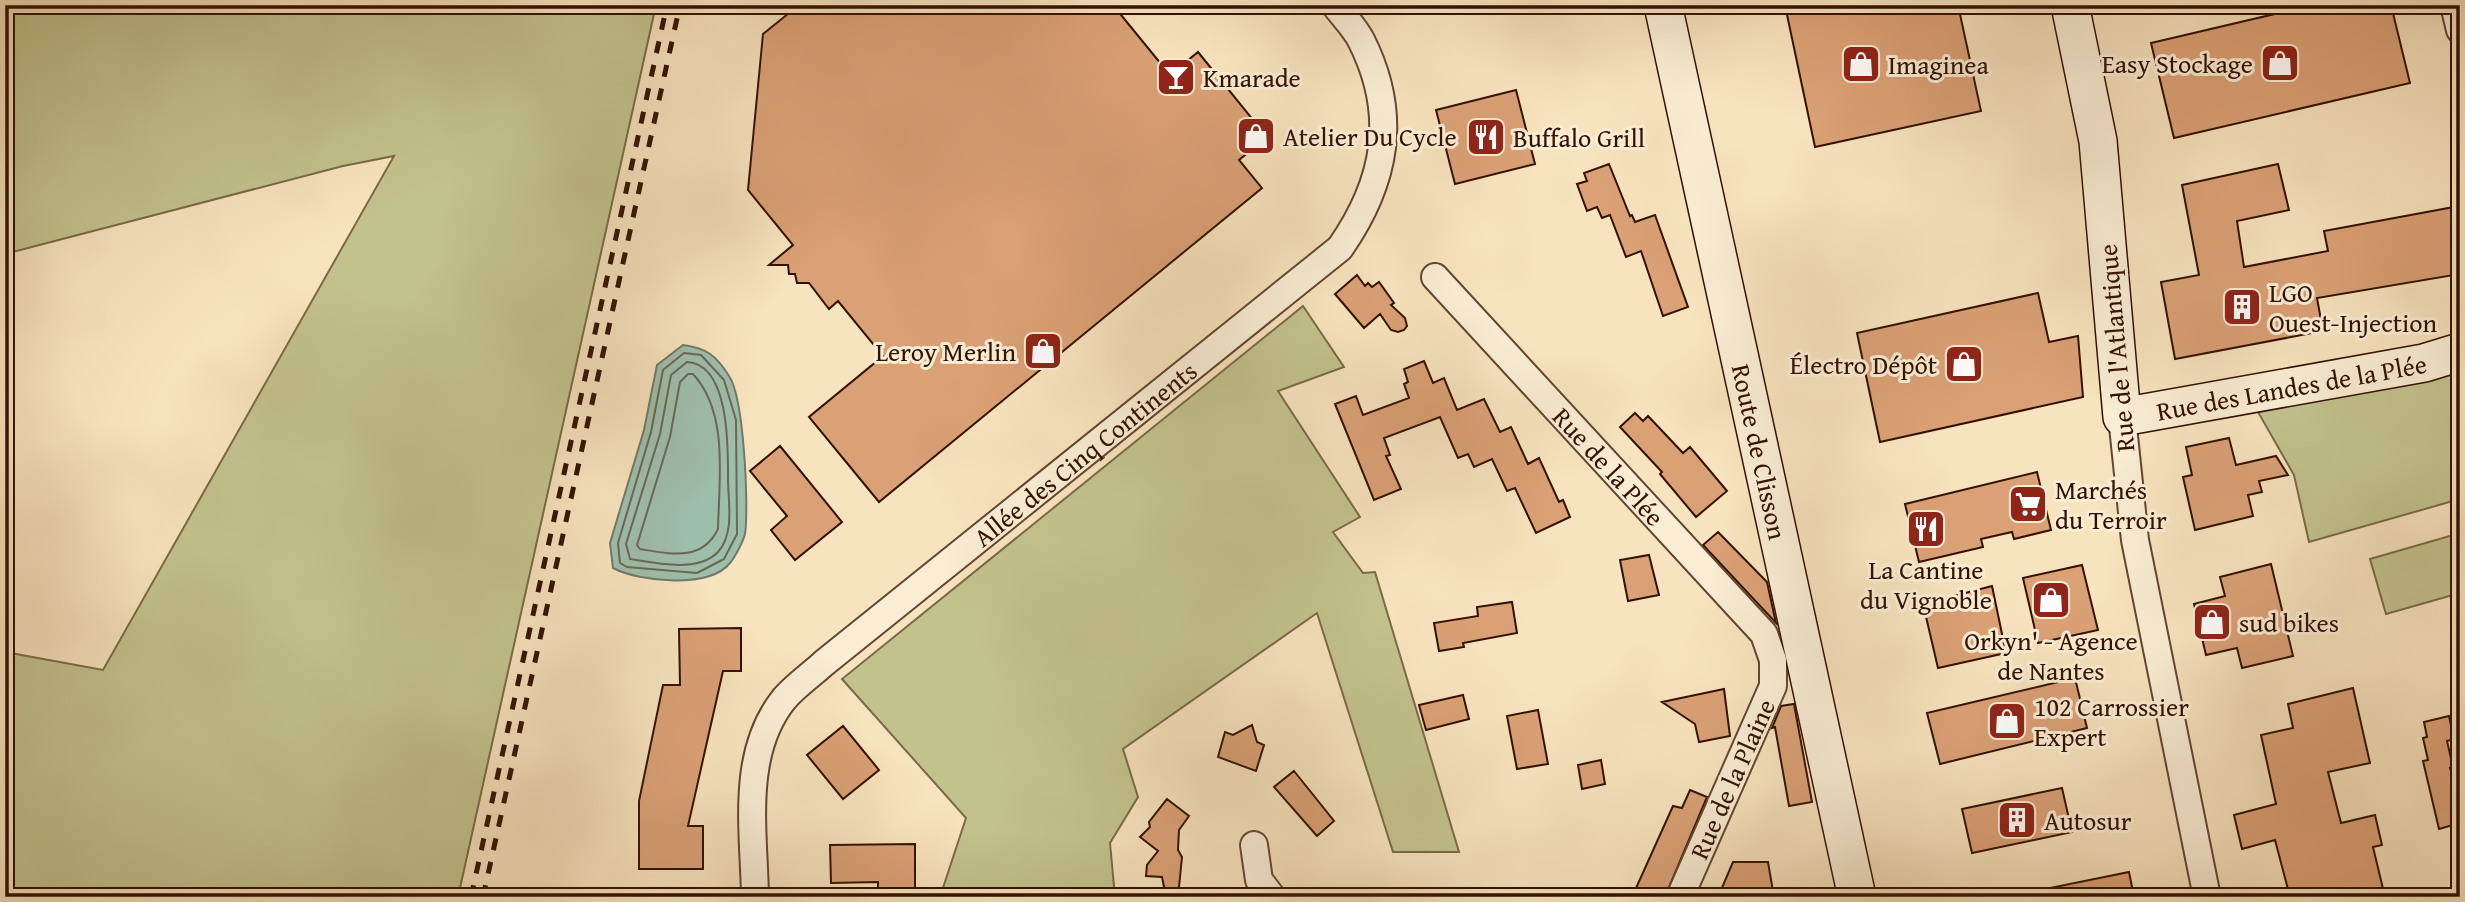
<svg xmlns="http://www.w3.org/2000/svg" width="2465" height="902" font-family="'Gentium Book Plus',serif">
<rect width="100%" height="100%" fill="#f7e3bd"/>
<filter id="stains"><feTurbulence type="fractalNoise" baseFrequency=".00286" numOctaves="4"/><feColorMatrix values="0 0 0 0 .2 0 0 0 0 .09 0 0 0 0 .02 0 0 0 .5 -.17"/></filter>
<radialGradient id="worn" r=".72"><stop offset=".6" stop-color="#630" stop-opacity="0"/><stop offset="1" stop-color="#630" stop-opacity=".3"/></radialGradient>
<!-- green -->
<path fill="#c2c28d" stroke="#7a6a48" stroke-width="2" d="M5 5H656L458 897H5V652L103 670 394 156 343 166 5 254Z
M1303 306 1344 367 1278 391 1360 517 1333 532 1363 573 1375 572 1459 852H1393L1317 613 1123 749 1138 797 1110 843 1115 897H940L966 818 842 679Z
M2460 364V499L2309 542 2294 475 2258 412Z
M2460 533V593L2386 614 2370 559Z"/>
<!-- water -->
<path fill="#9ebeac" stroke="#737968" stroke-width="2" d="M683 345C706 348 716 355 729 376 744 398 749 506 745 534 743 542 735 557 730 563 709 589 640 582 613 568L610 543 644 430 657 365Z"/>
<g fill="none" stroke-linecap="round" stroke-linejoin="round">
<!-- shore -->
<path stroke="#686857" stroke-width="2" d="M684 353 701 355 724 380 736 420 737 534 724 559 697 573 627 567 620 563 618 543 651 432 663 370Z
M687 362C730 364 728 449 728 479 728 501 735 533 718 552 698 573 655 563 630 559L626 544 660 434 671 375Z
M688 374H693C729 413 719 479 718 529 702 562 671 554 640 549L637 545 670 437 680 382Z"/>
</g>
<!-- building -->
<path fill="#daa076" stroke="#321102" stroke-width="2" d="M799 5H1113L1170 75 1198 52 1267 137 1239 160 1262 188 879 502 809 417 883 356 838 301 829 309 809 283H797L795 274H789L788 265H769L793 245 748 190 763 34Z
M1808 5H1958L1981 111 1815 147 1786 10Z
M2313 5H2391L2410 83 2174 138 2151 43Z
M1516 90 1535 164 1455 184 1436 110Z
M1609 164 1630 216 1632 215 1635 222 1655 215 1688 307 1663 316 1641 251 1626 257 1610 215 1602 218 1597 207 1587 211 1577 184 1587 181 1584 173Z
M2278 164 2289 210 2237 221 2244 267 2328 251 2324 231 2454 207 2460 238V274L2317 298 2323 331 2175 359 2161 282 2199 275 2182 185Z
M1357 275 1365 286 1368 283 1372 287 1379 282 1394 303 1391 305 1405 318 1407 326 1404 330 1398 332 1391 330 1380 314 1364 328 1335 294Z
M2038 293 2049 342 2078 336 2083 397 1880 442 1857 333Z
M1424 361 1433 383 1444 378 1457 410 1484 399 1500 432 1511 427 1528 464 1539 458 1559 502 1563 500 1570 517 1536 533 1515 488 1507 491 1492 459 1474 467 1468 454 1458 458 1440 417 1384 438 1390 455 1386 456 1401 489 1374 500 1335 404 1356 396 1363 415 1409 398 1404 384 1408 382 1404 369Z
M1635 413 1643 421 1648 416 1683 453 1690 447 1727 491 1696 517 1660 474 1662 472 1620 427Z
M2229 438 2236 465 2276 456 2288 475 2259 481 2262 492 2248 495 2253 516 2195 530 2183 477 2192 475 2186 447Z
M780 446 842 522 795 560 771 530 787 516 750 471Z
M2037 472 2051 530 2014 539 2012 532 1981 539 1983 547 1919 562 1905 504Z
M1718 532 1767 582 1776 623 1703 545Z
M1649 555 1659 595 1628 601 1620 560Z
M2271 564 2293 656 2242 668 2237 648 2206 655 2194 604 2225 596 2220 577Z
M2082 565 2098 630 2038 643 2023 578Z
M1992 586 2006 653 1938 668 1923 604Z
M1512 602 1517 633 1463 643 1464 647 1439 651 1434 623 1478 616 1477 607Z
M741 628V671H723L688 826H703V869H639V801L663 685H680L679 629Z
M2075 678 2087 728 1940 764 1927 713Z
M2353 688 2370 763 2328 772 2341 823 2375 815 2382 845 2373 847 2385 897H2290L2275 840 2242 849 2234 815 2276 804 2261 735 2293 728 2288 704Z
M1724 689 1730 736 1699 742 1695 724 1662 702Z
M1463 695 1469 719 1426 730 1419 705Z
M1794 704 1812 802 1789 806 1775 727 1772 728 1781 706Z
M1538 710 1548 764 1517 769 1507 716Z
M2449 716 2454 739 2447 741 2453 767 2450 768 2460 801V823L2439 829 2423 761 2428 760 2423 738 2427 737 2424 722Z
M1252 725 1257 742 1264 745 1256 771 1218 757 1225 732 1233 735Z
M843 726 879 770 843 799 807 755Z
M1601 760 1605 784 1582 789 1578 765Z
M1294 771 1334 821 1317 836 1274 787Z
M2062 788 2072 832 1972 853 1962 809Z
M1690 790 1707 797 1665 897H1632L1673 806 1682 808Z
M1167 799 1189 816 1179 830 1178 850 1182 857 1178 897H1166L1162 877 1146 876 1147 865 1158 851 1140 837 1150 827 1149 822Z
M915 844V897H878V882L831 883 830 845Z
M1733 862H1768L1774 897H1718Z
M2129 872 2134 897H2051L2050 888Z"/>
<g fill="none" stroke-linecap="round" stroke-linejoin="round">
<!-- street casing -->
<g stroke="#634631" stroke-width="30">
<g id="street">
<path d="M2454 5 2460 30"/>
<path id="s1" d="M1435 277 1764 634 1773 660V686L1680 897"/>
<path d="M2122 417 2135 540 2207 897"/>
<path d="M1254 845 1259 880 1272 897"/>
<path id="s2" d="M755 897C754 831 740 754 784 699 795 686 811 675 824 663L1340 248C1386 182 1399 115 1361 40 1355 28 1343 16 1335 5"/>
</g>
</g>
<!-- secondary casing -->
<g stroke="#321102" stroke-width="40">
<g id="secondary">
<path id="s3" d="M1663 5 1857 897"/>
<path id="s4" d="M2070 5 2098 141 2122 417 2424 363 2460 352"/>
</g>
</g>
<!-- street -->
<use href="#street" stroke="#faedd4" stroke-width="26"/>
<!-- secondary -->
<use href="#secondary" stroke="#faedd4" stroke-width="37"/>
<!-- rail -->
<path stroke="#321102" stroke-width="5" stroke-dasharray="12 12" stroke-linecap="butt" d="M471 897 667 5
M483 897 680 5"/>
</g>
<!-- icons -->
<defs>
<g id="shop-square" transform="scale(2.0125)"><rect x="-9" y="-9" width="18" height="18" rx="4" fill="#8f2418" stroke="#faedd4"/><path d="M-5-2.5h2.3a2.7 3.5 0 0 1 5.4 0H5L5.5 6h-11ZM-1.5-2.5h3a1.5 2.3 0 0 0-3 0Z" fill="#fff"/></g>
<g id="bar-square" transform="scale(2.0125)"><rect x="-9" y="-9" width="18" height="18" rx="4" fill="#8f2418" stroke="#faedd4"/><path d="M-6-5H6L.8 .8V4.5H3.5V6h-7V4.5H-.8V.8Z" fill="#fff"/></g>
<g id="restaurant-square" transform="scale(2.0125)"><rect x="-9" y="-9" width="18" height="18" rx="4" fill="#8f2418" stroke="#faedd4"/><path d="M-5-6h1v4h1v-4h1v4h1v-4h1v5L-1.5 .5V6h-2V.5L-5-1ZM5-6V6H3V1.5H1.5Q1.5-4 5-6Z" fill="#fff"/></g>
<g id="building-square" transform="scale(2.0125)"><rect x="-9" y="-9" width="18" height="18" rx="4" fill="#8f2418" stroke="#faedd4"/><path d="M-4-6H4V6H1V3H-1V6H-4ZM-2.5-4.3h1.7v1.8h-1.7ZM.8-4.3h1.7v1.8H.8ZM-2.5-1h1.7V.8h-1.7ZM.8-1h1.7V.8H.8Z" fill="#fff"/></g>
<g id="supermarket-square" transform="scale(2.0125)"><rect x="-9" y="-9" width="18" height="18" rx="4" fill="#8f2418" stroke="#faedd4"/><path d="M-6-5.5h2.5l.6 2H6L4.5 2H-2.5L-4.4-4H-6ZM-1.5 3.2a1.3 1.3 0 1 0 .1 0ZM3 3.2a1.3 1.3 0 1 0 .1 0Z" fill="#fff"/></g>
</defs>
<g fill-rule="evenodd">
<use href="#shop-square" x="2280" y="63"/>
<use href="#shop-square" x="1861" y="64"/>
<use href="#bar-square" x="1176" y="77"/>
<use href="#shop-square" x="1256" y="136"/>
<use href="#restaurant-square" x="1486" y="137"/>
<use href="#building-square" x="2242" y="307"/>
<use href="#shop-square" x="1043" y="351"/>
<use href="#shop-square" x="1964" y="364"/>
<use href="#supermarket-square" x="2028" y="504"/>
<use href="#restaurant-square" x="1926" y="529"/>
<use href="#shop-square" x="2051" y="600"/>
<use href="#shop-square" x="2212" y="622"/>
<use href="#shop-square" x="2007" y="721"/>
<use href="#building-square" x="2017" y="820"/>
</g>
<g text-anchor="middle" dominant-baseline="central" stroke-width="6" stroke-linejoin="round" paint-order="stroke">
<!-- poi labels -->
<g font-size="26" fill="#321102" stroke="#faedd4" text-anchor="start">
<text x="2253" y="63" text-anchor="end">Easy Stockage</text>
<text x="1888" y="64">Imaginea</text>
<text x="1203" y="77">Kmarade</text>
<text x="1283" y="136">Atelier Du Cycle</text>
<text x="1513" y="137">Buffalo Grill</text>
<text x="2269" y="292">LGO<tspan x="2269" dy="30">Ouest-Injection</tspan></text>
<text x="1016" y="351" text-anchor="end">Leroy Merlin</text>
<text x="1937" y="364" text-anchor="end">Électro Dépôt</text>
<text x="2055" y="489">Marchés<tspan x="2055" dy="30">du Terroir</tspan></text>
<text x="1926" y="569" text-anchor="middle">La Cantine<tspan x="1926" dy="30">du Vignoble</tspan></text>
<text x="2239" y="622">sud bikes</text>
<text x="2051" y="640" text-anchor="middle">Orkyn' - Agence<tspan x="2051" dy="30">de Nantes</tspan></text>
<text x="2034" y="706">102 Carrossier<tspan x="2034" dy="30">Expert</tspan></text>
<text x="2044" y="820">Autosur</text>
</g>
<!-- street labels -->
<g font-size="26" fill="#321102" stroke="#faedd4">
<text transform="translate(2116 348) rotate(-95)">Rue de l'Atlantique</text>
<text stroke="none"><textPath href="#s4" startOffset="588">Rue des Landes de la Plée</textPath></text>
<text stroke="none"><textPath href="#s3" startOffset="457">Route de Clisson</textPath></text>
<text stroke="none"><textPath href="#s2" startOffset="593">Allée des Cinq Continents</textPath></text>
<text stroke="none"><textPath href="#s1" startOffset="257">Rue de la Plée</textPath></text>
<text transform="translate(1732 779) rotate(-66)">Rue de la Plaine</text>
</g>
</g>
<!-- margin -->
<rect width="2465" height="902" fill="none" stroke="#f7e3bd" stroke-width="28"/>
<rect x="7" y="7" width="2451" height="888" fill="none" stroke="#321102" stroke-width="3.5"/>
<rect x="14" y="14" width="2437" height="874" fill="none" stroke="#321102" stroke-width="2"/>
<rect width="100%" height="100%" filter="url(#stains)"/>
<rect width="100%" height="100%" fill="url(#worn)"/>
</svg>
